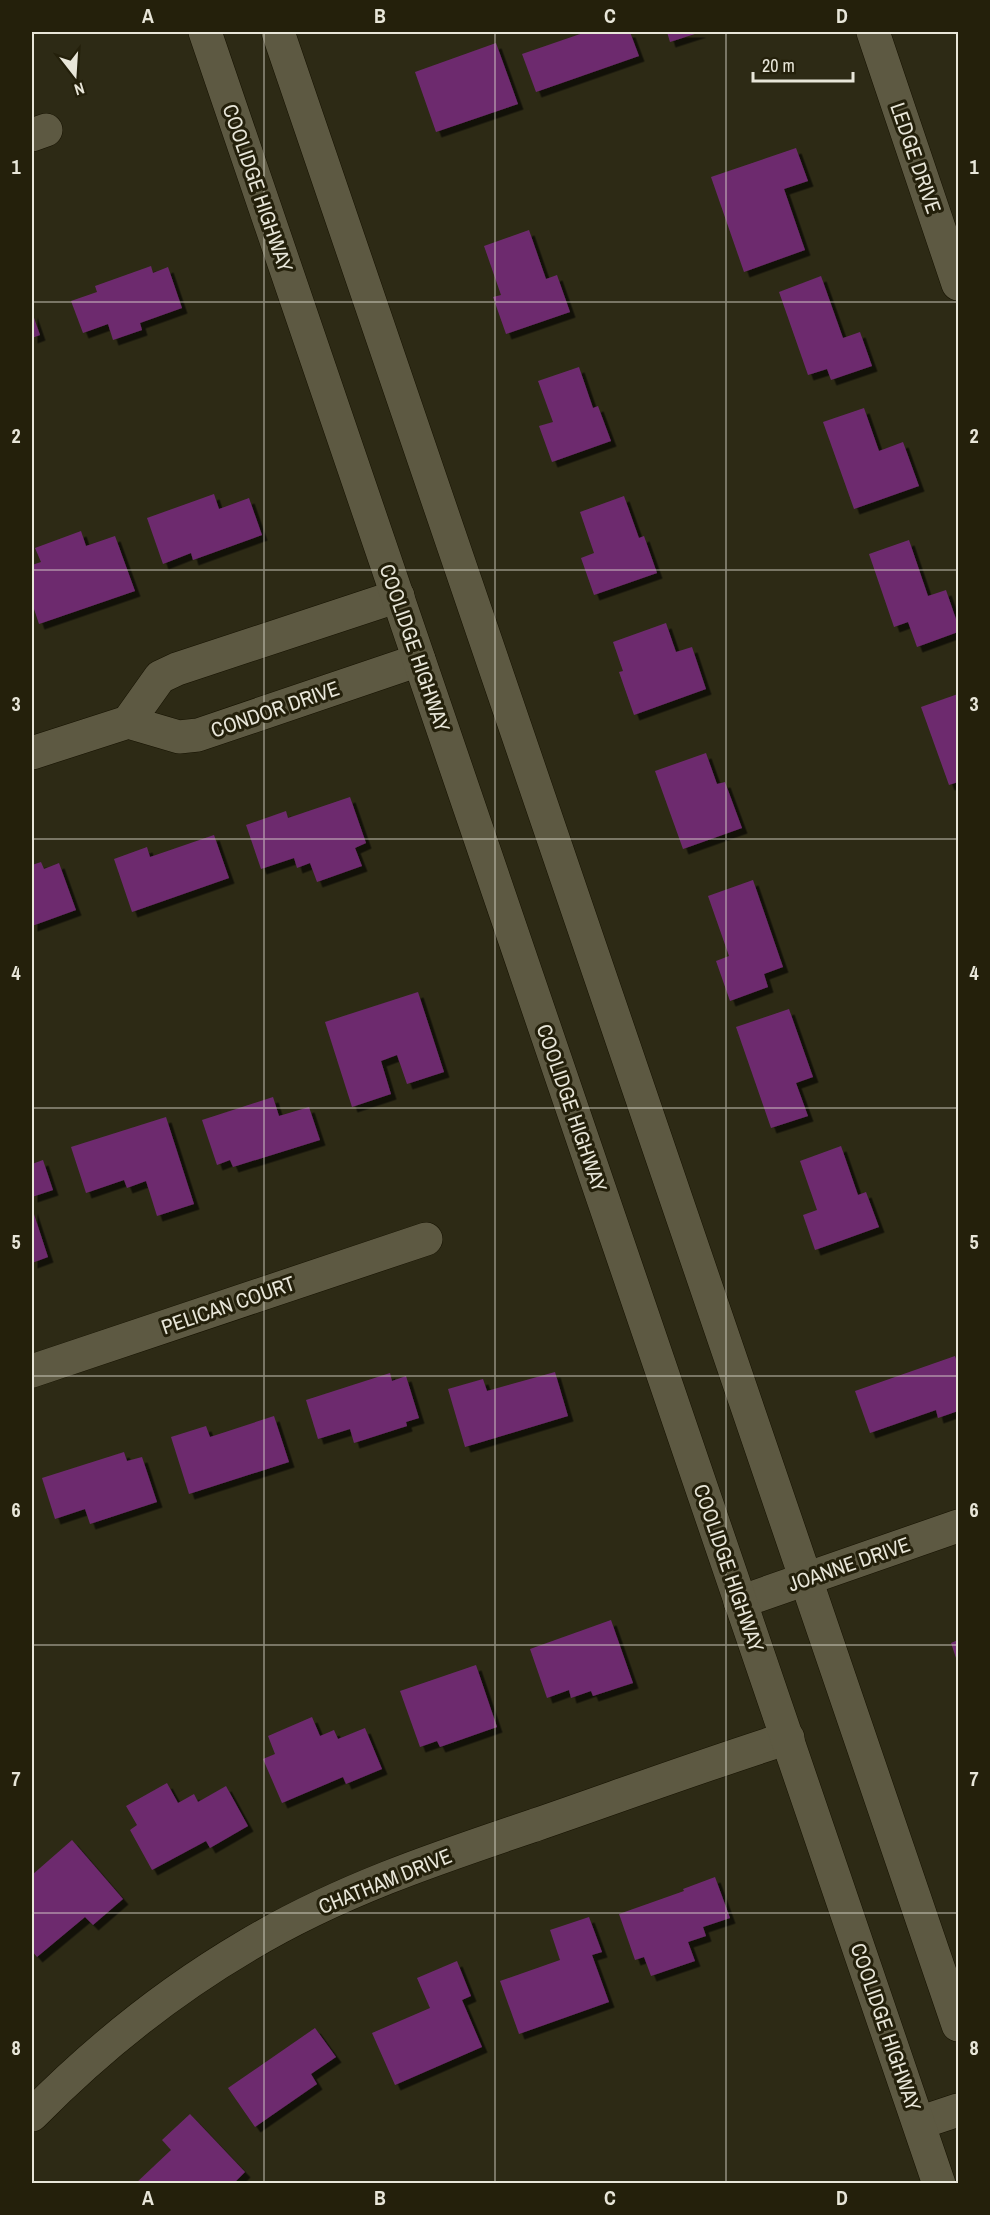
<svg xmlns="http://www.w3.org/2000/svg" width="990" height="2215" font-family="'Archivo Narrow',sans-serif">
<defs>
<filter id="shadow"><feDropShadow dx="5.5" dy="5.5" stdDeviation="0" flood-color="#0009"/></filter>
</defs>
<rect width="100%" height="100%" fill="#2d2a15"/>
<!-- building -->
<path fill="#6d2b6e" filter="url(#shadow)" d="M586 32H630L639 56 536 92 522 54Z
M667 32H701L670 42Z
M496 43 518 104 436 132 415 72Z
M796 148 808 181 784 189 805 250 744 272 711 177Z
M529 230 546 279 557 275 570 312 506 334 493 297 501 295 484 246Z
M151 266 153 273 168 267 182 308 140 323 142 330 113 340 108 324 83 333 71 301 97 292 95 286Z
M821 276 843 338 860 332 872 366 831 380 827 369 808 375 779 292Z
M32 312 40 335 32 338Z
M579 367 593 408 598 406 611 441 552 462 539 426 553 422 538 381Z
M864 408 879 451 903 442 919 486 854 509 823 422Z
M214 494 219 509 249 498 262 535 193 560 191 553 163 564 147 518Z
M624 496 639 538 644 536 657 573 594 595 581 558 594 553 580 512Z
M81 531 86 546 115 536 135 591 39 624 32 603V565L41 562 35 548Z
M909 540 928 596 946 590 958 625V632L917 647 908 622 894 627 869 554Z
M666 623 676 652 692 647 706 689 634 715 619 672 623 671 613 642Z
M958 694V782L949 785 921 707Z
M706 753 717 784 725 782 742 828 683 849 655 771Z
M350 797 366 843 355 848 362 866 317 882 310 863 297 868 294 858 261 869 246 825 286 811 288 818Z
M214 835 229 878 132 912 114 859 147 847 150 857Z
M41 862 44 869 59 863 76 910 32 926V865Z
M753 880 783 967 764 974 768 987 730 1001 716 961 729 956 708 896Z
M418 992 444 1072 407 1084 397 1055 381 1061 391 1094 352 1107 325 1022Z
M789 1009 813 1077 796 1083 808 1116 771 1128 736 1027Z
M273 1097 279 1116 309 1107 320 1140 233 1167 230 1160 217 1165 202 1120Z
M166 1117 194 1204 157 1216 146 1181 127 1188 124 1180 86 1193 71 1147Z
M841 1146 858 1195 866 1192 879 1227 815 1250 803 1215 817 1210 800 1161Z
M43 1160 53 1190 32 1197V1164Z
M32 1208 48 1257 32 1263Z
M955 1356 958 1365V1411L938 1418 936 1410 870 1433 855 1391Z
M555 1372 568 1416 465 1447 448 1389 483 1379 487 1391Z
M390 1373 392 1381 406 1376 419 1418 406 1422 407 1426 354 1443 350 1429 318 1439 306 1400Z
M274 1416 289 1462 189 1494 171 1437 206 1426 210 1437Z
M124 1452 127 1461 142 1457 157 1502 90 1524 85 1509 55 1519 42 1478Z
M611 1620 633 1683 593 1696 591 1691 571 1698 569 1690 547 1698 530 1649Z
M958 1640V1664L951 1643Z
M476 1665 497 1727 440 1747 437 1741 420 1747 400 1691Z
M312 1717 320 1736 334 1730 338 1739 365 1728 382 1769 346 1784 343 1777 282 1803 263 1759 275 1754 268 1736Z
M167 1783 178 1803 194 1794 198 1802 226 1786 248 1826 210 1848 206 1841 152 1870 130 1830 137 1825 126 1806Z
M72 1840 123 1899 93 1925 85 1917 37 1957 32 1951V1875Z
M715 1877 730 1918 703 1927 706 1936 688 1942 695 1961 651 1976 644 1957 635 1960 619 1914 684 1891 683 1889Z
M589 1917 602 1952 592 1955 609 2002 519 2034 500 1981 560 1960 550 1930Z
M457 1961 471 1996 462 2000 482 2047 395 2085 372 2033 430 2008 417 1978Z
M315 2028 336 2057 311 2074 317 2084 255 2127 228 2088Z
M190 2114 245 2172 233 2184H135L171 2150 162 2140Z"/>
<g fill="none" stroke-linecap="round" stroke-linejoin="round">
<!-- street casing -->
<g stroke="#161201" stroke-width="34">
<path id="street" d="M873 32 958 284
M32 135 46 130
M128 722 160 677 177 669 398 596
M32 753 128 722 179 737 198 735 419 660
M32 1371 426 1239
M740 1602 958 1526
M32 2115C97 2049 168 1992 248 1945 338 1891 437 1858 535 1825 619 1796 703 1765 788 1738
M919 2123 958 2110"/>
</g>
<!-- secondary casing -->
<g stroke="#161201" stroke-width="34">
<path id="secondary" d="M205 32 939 2184
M278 32 958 2025"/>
</g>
<!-- street -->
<use href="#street" stroke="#5d5942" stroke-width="33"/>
<!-- secondary -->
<use href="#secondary" stroke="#5d5942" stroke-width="33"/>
</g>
<!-- grid -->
<path fill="none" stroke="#e8e6d9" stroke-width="1.5" stroke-opacity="0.55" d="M264 32V2184M495 32V2184M726 32V2184M32 302H958M32 570H958M32 839H958M32 1108H958M32 1376H958M32 1645H958M32 1913H958"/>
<g text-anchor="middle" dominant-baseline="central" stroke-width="6" stroke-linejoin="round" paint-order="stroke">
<!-- street labels -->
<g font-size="21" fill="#e8e6d9" stroke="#24200b">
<text transform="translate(916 158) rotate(71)">LEDGE DRIVE</text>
<text transform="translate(258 188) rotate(71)">COOLIDGE HIGHWAY</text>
<text transform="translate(415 648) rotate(71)">COOLIDGE HIGHWAY</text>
<text transform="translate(275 709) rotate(-19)">CONDOR DRIVE</text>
<text transform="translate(572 1108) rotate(71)">COOLIDGE HIGHWAY</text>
<text transform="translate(228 1305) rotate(-19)">PELICAN COURT</text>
<text transform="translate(849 1564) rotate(-19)">JOANNE DRIVE</text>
<text transform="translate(729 1568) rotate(71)">COOLIDGE HIGHWAY</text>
<text transform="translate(385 1881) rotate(-22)">CHATHAM DRIVE</text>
<text transform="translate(886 2027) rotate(71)">COOLIDGE HIGHWAY</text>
</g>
</g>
<!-- border -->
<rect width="990" height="2215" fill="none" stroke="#24200b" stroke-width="66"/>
<!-- north arrow -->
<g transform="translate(75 75) rotate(163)" stroke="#24200b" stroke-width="4.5" paint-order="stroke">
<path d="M0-4.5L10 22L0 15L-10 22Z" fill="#e8e6d9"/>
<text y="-9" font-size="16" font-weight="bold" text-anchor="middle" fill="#e8e6d9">N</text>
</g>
<!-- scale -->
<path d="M753 72v9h100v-9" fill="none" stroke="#e8e6d9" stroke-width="3"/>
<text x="762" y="72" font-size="18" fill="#e8e6d9" stroke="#24200b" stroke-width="4.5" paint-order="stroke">20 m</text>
<rect x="33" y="33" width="924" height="2149" fill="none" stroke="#e8e6d9" stroke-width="2"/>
<g font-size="20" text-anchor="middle" font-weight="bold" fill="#e8e6d9">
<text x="148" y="23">A</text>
<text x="380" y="23">B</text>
<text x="610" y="23">C</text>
<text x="842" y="23">D</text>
<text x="16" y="174">1</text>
<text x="974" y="174">1</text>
<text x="16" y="443">2</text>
<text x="974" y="443">2</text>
<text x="16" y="711">3</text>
<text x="974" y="711">3</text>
<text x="16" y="980">4</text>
<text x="974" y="980">4</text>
<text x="16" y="1249">5</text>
<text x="974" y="1249">5</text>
<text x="16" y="1517">6</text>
<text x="974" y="1517">6</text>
<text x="16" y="1786">7</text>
<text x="974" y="1786">7</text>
<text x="16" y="2055">8</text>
<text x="974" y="2055">8</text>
<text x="148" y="2205">A</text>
<text x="380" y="2205">B</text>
<text x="610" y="2205">C</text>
<text x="842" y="2205">D</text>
</g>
</svg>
